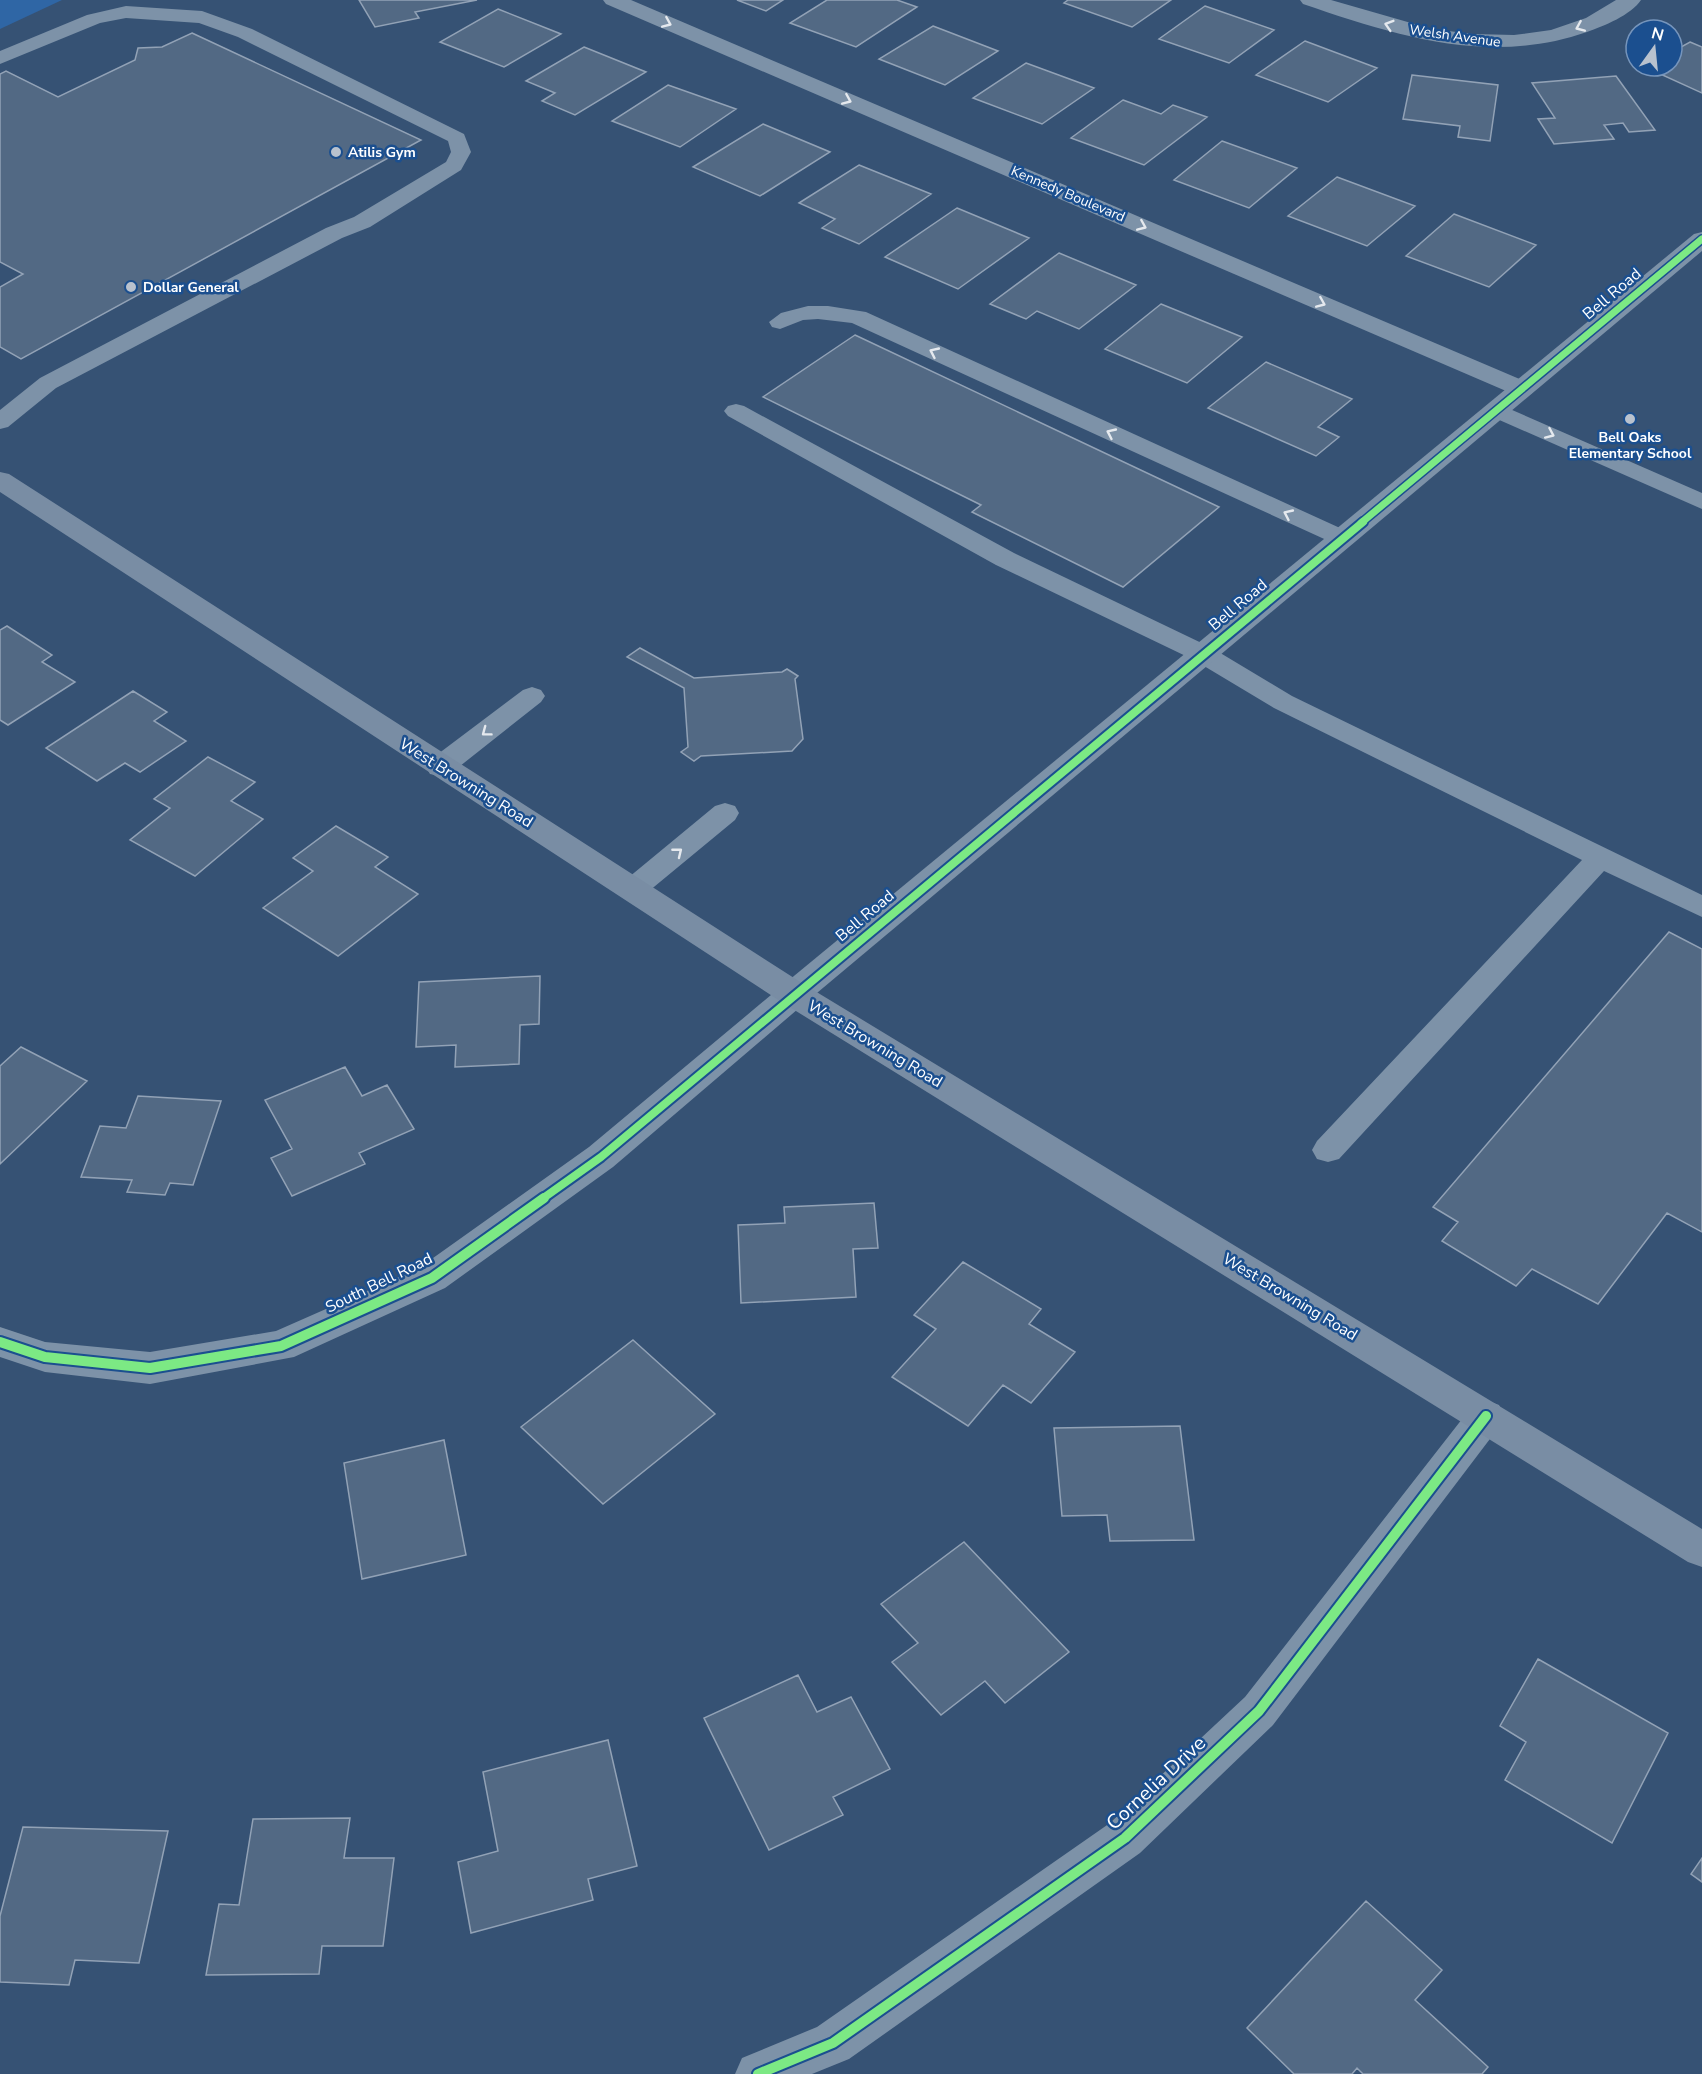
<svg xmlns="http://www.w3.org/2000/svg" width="1702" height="2074" font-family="'Nunito Sans',sans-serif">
<rect width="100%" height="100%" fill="#365274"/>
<!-- green -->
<path fill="#2f66a5" d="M0 0H62L0 29Z"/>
<!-- building -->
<path fill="#526984" stroke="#92a2b6" stroke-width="1.5" d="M359 0H477L415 12 419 18 375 27Z
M737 0H783L766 11Z
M827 0H897L917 7 856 47 790 23Z
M1068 0H1171L1132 27 1064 3Z
M1205 6 1274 30 1229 63 1159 39Z
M498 9 561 34 504 67 440 42Z
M933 26 998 51 945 85 879 59Z
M192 33 421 140 21 359 0 347V287L23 274 0 262V74L6 71 58 97 135 60 138 48 162 47Z
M1305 41 1377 68 1328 102 1256 75Z
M1690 42 1702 47V93L1645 67 1672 66V52Z
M584 47 646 72 575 115 542 101 555 93 526 81Z
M1026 63 1094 88 1042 124 973 98Z
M1412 75 1498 85 1490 141 1458 137 1460 126 1403 119Z
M1616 76 1655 130 1629 132 1623 123 1604 125 1614 139 1554 144 1538 119 1555 118 1532 83Z
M668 85 736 109 680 147 612 121Z
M1123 100 1161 114 1173 105 1207 117 1144 165 1071 138Z
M763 124 830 152 760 196 693 167Z
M1222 141 1297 168 1249 208 1174 180Z
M859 165 931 194 859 244 822 228 835 219 799 203Z
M1337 177 1415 206 1367 246 1288 216Z
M957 208 1029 238 958 289 885 257Z
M1454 214 1536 245 1489 287 1406 256Z
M1059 253 1136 285 1079 329 1037 311 1026 319 990 304Z
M1161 304 1242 337 1187 383 1105 349Z
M855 335 1219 507 1123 587 972 512 981 505 763 397Z
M1266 362 1352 399 1318 427 1339 437 1316 456 1208 408Z
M7 626 52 655 42 662 75 682 8 725 0 720V630Z
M640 648 694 678 782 672 787 669 798 676 795 679 803 739 792 751 701 756 694 761 681 752 688 747 684 688 627 657Z
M133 691 167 712 154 721 186 741 140 772 125 763 97 781 46 748Z
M208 757 255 782 231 801 263 819 195 876 130 840 170 808 154 799Z
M336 826 388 857 375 867 418 894 338 956 263 908 313 871 293 858Z
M1669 932 1702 949V1232L1667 1213 1598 1304 1532 1269 1516 1286 1442 1241 1458 1222 1433 1207Z
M540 976 539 1024 520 1025 519 1064 455 1067 456 1045 416 1047 419 982Z
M21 1047 87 1081 0 1164V1066Z
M345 1067 362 1096 387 1085 414 1129 359 1153 365 1164 292 1196 271 1158 292 1149 265 1100Z
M138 1096 221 1101 193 1185 170 1183 165 1195 127 1192 132 1180 81 1177 100 1126 126 1128Z
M874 1203 878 1248 853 1249 856 1297 741 1303 738 1225 785 1223 784 1207Z
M963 1262 1041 1309 1029 1324 1075 1352 1031 1403 1003 1385 968 1426 892 1377 936 1329 914 1315Z
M633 1340 715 1414 603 1504 521 1427Z
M1180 1426 1194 1540 1110 1541 1107 1515 1062 1516 1054 1428Z
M444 1440 466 1555 362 1579 344 1463Z
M964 1542 1069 1652 1005 1703 985 1681 941 1715 892 1662 918 1643 881 1604Z
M1538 1659 1668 1733 1612 1843 1505 1780 1526 1742 1500 1726Z
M798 1675 817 1712 851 1697 890 1769 833 1797 843 1815 769 1850 704 1718Z
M608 1740 637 1866 588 1879 593 1900 471 1933 458 1862 498 1851 483 1772Z
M350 1818 344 1858H394L383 1946H322L319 1974 206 1975 219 1904 239 1905 253 1819Z
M23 1827 168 1831 139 1963 75 1960 69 1985 0 1982V1916Z
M1702 1858V1882L1691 1874Z
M1366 1901 1442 1970 1415 2000 1488 2067 1482 2074H1363L1357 2068 1352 2074H1294L1247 2028Z"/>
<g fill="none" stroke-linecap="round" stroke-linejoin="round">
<!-- service -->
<path fill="#7d92a8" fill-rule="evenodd" d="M126 6 202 11 252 29 464 134 471 152 461 170 370 227 342 238 56 388 8 427 0 429V410L40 378 326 228 354 217 446 162 451 152 448 141 238 37 199 23 126 18 100 23 0 64V51L87 15Z
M808 306H828L866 312 1351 533 1354 538 1351 543 1342 546 1333 543 852 323 818 319 803 320 780 329 772 327 769 322 781 313Z
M1496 403 1702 493V509L1488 415 1484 410 1488 405Z
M736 404 744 406 1014 553 1212 648 1292 696 1702 895V917L1604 871 1339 1159 1328 1162 1317 1159 1312 1150 1317 1141 1582 860 1274 708 1194 660 996 565 728 416 724 411 728 406Z
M532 687 541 690 545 696 541 702 450 774 440 776 430 774 426 767 430 760 523 690Z
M725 803 735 806 739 813 735 820 643 896 633 899 623 896 619 889 623 882 715 806Z"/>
<!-- minor -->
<path fill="#7d92a8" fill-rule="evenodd" d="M603 0H631L1531 384 1535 389 1531 394 1522 397 1513 394 606 4Z
M1300 0H1331L1432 29 1473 34 1514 35 1551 30 1586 18 1616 0H1641C1631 15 1604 26 1587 32 1489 66 1397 36 1303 4Z
M794 982 805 985 810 994 805 1003 613 1167 445 1288 294 1357 150 1384 45 1372 0 1357V1327L45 1342 150 1352 276 1331 419 1268 589 1147 783 985Z
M1486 1400 1499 1405 1505 1416 1499 1427 1273 1725 1140 1853 849 2059 812 2074H735L742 2058 817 2027 1110 1823 1245 1697 1473 1405Z"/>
<!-- tertiary -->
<path fill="#7d92a8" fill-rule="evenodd" d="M1702 232V251L805 1003 794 1006 783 1003 778 994 783 985 1694 234Z"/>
<!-- secondary -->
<path fill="#798da4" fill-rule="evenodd" d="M0 472 9 474 805 985 1702 1529V1567L1688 1562 783 1003 0 492Z"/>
<!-- cycleway-far2 casing -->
<g stroke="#1b4f8f" stroke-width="10">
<path id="cycleway-far2" d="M1361 523 1702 239"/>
</g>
<!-- cycleway-far1 casing -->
<g stroke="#1b4f8f" stroke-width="12">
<path id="cycleway-far1" d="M542 1199 601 1157 1363 522"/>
</g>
<!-- cycleway casing -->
<g stroke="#1b4f8f" stroke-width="14">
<path id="cycleway" d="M0 1342 45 1357 150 1368 281 1346 432 1278 544 1198
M758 2074 833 2043 1125 1838 1259 1711 1486 1416"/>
</g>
<!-- cycleway-far2 -->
<use href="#cycleway-far2" stroke="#7ce984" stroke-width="7"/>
<!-- cycleway-far1 -->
<use href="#cycleway-far1" stroke="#7ce984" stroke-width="8"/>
<!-- cycleway -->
<use href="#cycleway" stroke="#7ce984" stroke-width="10"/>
</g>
<!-- one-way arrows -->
<defs><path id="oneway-chevron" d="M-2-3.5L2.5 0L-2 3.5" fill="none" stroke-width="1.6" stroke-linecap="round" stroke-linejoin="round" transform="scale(1.5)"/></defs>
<g stroke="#e5e9ee">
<use href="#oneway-chevron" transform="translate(667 23) rotate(23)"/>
<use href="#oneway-chevron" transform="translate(1389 25) rotate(-163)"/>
<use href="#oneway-chevron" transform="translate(1580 27) rotate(157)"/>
<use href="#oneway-chevron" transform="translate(847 100) rotate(23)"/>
<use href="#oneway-chevron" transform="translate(1142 226) rotate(23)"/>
<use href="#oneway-chevron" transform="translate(1321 303) rotate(23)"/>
<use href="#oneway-chevron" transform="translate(934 352) rotate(-155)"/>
<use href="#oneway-chevron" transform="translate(1111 433) rotate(-155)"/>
<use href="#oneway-chevron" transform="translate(1550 434) rotate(24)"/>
<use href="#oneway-chevron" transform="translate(1288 514) rotate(-155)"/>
<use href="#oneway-chevron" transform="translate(486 732) rotate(143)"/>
<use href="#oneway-chevron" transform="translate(678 852) rotate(-39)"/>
</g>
<!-- markers -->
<g fill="#b9c2ce" stroke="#1b4f8f" stroke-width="2">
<circle cx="336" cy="152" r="6"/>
<circle cx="131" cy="287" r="6"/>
<circle cx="1630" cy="419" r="6"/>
</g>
<g text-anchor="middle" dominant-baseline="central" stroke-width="5" stroke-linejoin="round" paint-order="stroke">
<!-- far-street labels -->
<g font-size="14" fill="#fff" stroke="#1b4f8f">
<text transform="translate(1455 36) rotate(8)">Welsh Avenue</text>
<text transform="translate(1068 194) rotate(23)">Kennedy Boulevard</text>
</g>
<!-- far-poi labels -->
<g font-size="14" font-weight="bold" fill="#fff" stroke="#1b4f8f" text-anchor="start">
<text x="348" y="152">Atilis Gym</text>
<text x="143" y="287">Dollar General</text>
<text x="1630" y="437" text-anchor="middle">Bell Oaks<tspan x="1630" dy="16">Elementary School</tspan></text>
</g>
<!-- street labels -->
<g font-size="16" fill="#fff" stroke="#1b4f8f">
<text transform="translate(1612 294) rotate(-40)">Bell Road</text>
<text transform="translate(1238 605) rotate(-40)">Bell Road</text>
<text transform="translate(466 783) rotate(32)">West Browning Road</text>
<text transform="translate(865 916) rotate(-40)">Bell Road</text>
<text transform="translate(875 1044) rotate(31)">West Browning Road</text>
<text transform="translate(379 1283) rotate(-26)">South Bell Road</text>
<text transform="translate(1290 1297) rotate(31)">West Browning Road</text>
</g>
<!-- near-street labels -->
<g font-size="20" fill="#fff" stroke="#1b4f8f">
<text transform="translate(1156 1783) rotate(-43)">Cornelia Drive</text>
</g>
</g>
<!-- north arrow -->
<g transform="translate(1654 48) rotate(15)"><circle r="28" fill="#1b4f8f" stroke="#7695bc" stroke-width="1.5"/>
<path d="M0-4.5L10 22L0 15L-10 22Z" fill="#b9c2ce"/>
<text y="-9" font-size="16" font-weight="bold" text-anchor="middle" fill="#ffffff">N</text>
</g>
</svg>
